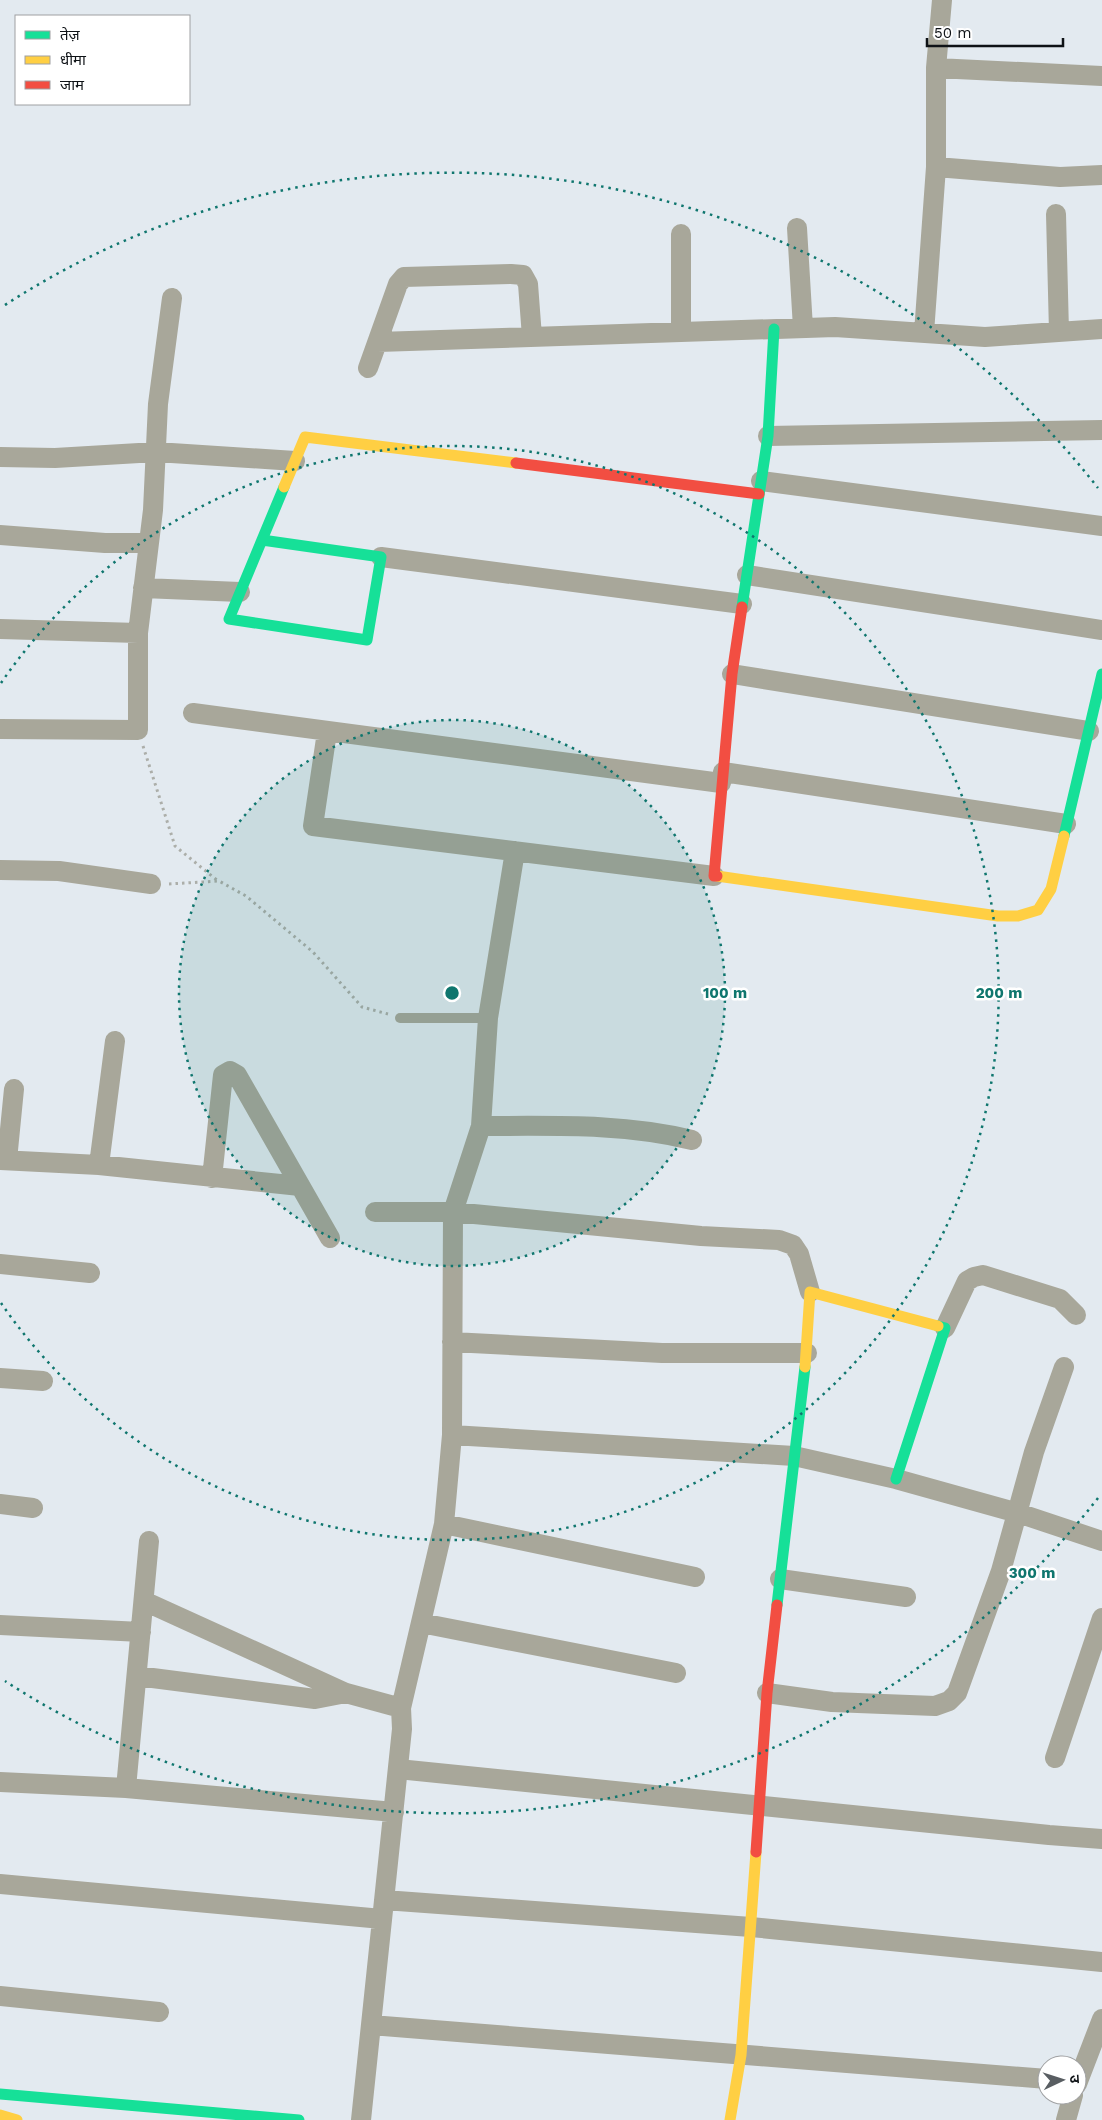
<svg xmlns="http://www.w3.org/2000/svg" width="1102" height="2120" font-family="'Work Sans','Noto Sans Devanagari',sans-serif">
<rect width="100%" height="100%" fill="#e3eaf0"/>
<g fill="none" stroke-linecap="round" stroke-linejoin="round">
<!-- path -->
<path stroke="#acaea9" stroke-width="3" stroke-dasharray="2.5 4" stroke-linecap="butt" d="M143 746 175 846 218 881
M169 884 219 881 246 896 313 952 362 1007 388 1014"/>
<!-- lane -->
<path stroke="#a8a79a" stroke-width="10" d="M400 1018H488"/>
<!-- street -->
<path stroke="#a8a79a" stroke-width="20" d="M936 68 1102 76
M936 167 1060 177 1102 175
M1056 214 1059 332
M797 228 803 328
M681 332V234
M924 333 936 167V68L942 0
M378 342 835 327 985 337 1102 329
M368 368 398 284 404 277 511 274 523 275 528 284 532 337
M768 436 1102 430
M0 457 55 458 156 452 295 461
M761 481 1102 526
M0 535 105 543H149
M381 557 742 604
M747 575 1102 630
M143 588 240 592
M0 629 138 633
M732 674 1089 731
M193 713 721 783
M0 729 138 730V633L153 510 158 404 172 298
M327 732 313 826 714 876
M723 772 1066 824
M0 870 59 871 151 884
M481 1126C551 1126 623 1123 692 1140
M0 1160 99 1165 300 1186
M7 1160 14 1089
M99 1165 115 1041
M212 1178 223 1075 230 1071 237 1075 330 1238
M375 1212H453L701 1236 779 1240 793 1245 799 1254 810 1292
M0 1264 90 1273
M945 1328 967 1281 974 1277 983 1275 1060 1299 1076 1315
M452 1342 662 1353H807
M0 1378 43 1381
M452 1435 794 1456 896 1479 1018 1513 1102 1541
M0 1504 33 1508
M444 1524 695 1577
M780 1579 906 1597
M144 1601 346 1693 401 1708 402 1729 361 2120
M421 1623 676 1673
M0 1625 141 1632
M137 1676 315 1699 346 1693
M767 1693 832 1702 935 1706 949 1701 957 1693 1001 1571 1034 1452 1064 1367
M401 1708 444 1524 452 1435 453 1212 481 1126 488 1018 515 851
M1055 1758 1102 1618
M398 1769 1049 1835 1102 1839
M0 1782 126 1788 394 1812
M126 1788 149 1541
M0 1884 382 1919
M384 1900 751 1927 1102 1962
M0 1996 159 2012
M371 2025 1047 2079
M1077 2084 1102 2019
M1066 2120 1073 2095"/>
<!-- fast -->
<path stroke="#16e098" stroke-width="11" d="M262 540 381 557 367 640 229 619 284 487
M742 607 768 436 774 329
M1064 836 1102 674
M896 1479 945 1328 938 1326
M777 1605 805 1367
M0 2094 299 2120"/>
<!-- slow -->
<path stroke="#ffcf43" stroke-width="11" d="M284 487 305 437 516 463
M717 876 998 916H1018L1038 910 1051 889 1064 836
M805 1367 810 1292 938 1326
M0 2115 17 2120
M730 2120 741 2055 756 1852"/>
<!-- jam -->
<path stroke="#f24e42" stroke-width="11" d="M516 463 759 494
M717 876H714L732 674 742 607
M756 1852 767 1693 777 1605"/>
</g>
<!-- distance rings -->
<circle cx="452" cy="993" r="273" fill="#0f766e" fill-opacity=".12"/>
<g fill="none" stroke="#0f766e" stroke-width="2.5" stroke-dasharray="2.5 5">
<circle cx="452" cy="993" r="273"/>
<path d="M1 683A547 547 0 1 1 1 1303"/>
<path d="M1098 1498A820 820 0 0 1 5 1681M5 305A820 820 0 0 1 1098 488"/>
</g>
<circle cx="452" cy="993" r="8" fill="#0f766e" stroke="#fff" stroke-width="2.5"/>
<g font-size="15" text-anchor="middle" font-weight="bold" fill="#0f766e" stroke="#fff" stroke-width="5" stroke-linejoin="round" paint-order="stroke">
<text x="725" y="998">100 m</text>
<text x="999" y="998">200 m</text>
<text x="1032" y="1578">300 m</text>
</g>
<!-- legend -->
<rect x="15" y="15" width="175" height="90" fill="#ffffff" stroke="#9fa0a2"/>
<rect x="25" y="31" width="25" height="8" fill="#16e098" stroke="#9fa0a2"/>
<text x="60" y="40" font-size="15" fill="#0e1216">तेज़</text>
<rect x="25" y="56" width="25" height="8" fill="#ffcf43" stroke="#9fa0a2"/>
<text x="60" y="65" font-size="15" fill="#0e1216">धीमा</text>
<rect x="25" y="81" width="25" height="8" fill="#f24e42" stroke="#9fa0a2"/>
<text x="60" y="90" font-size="15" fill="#0e1216">जाम</text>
<!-- north arrow -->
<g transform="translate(1062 2080) rotate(86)"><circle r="24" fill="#ffffff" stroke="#9fa0a2"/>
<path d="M0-4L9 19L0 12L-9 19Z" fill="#595e62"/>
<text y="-8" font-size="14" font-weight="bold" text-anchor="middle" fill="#0e1216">उ</text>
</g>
<!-- scale -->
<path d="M927 38v8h136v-8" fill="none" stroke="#0e1216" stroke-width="2.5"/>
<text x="934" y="38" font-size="15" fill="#0e1216" stroke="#ffffff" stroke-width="4" paint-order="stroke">50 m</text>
</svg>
